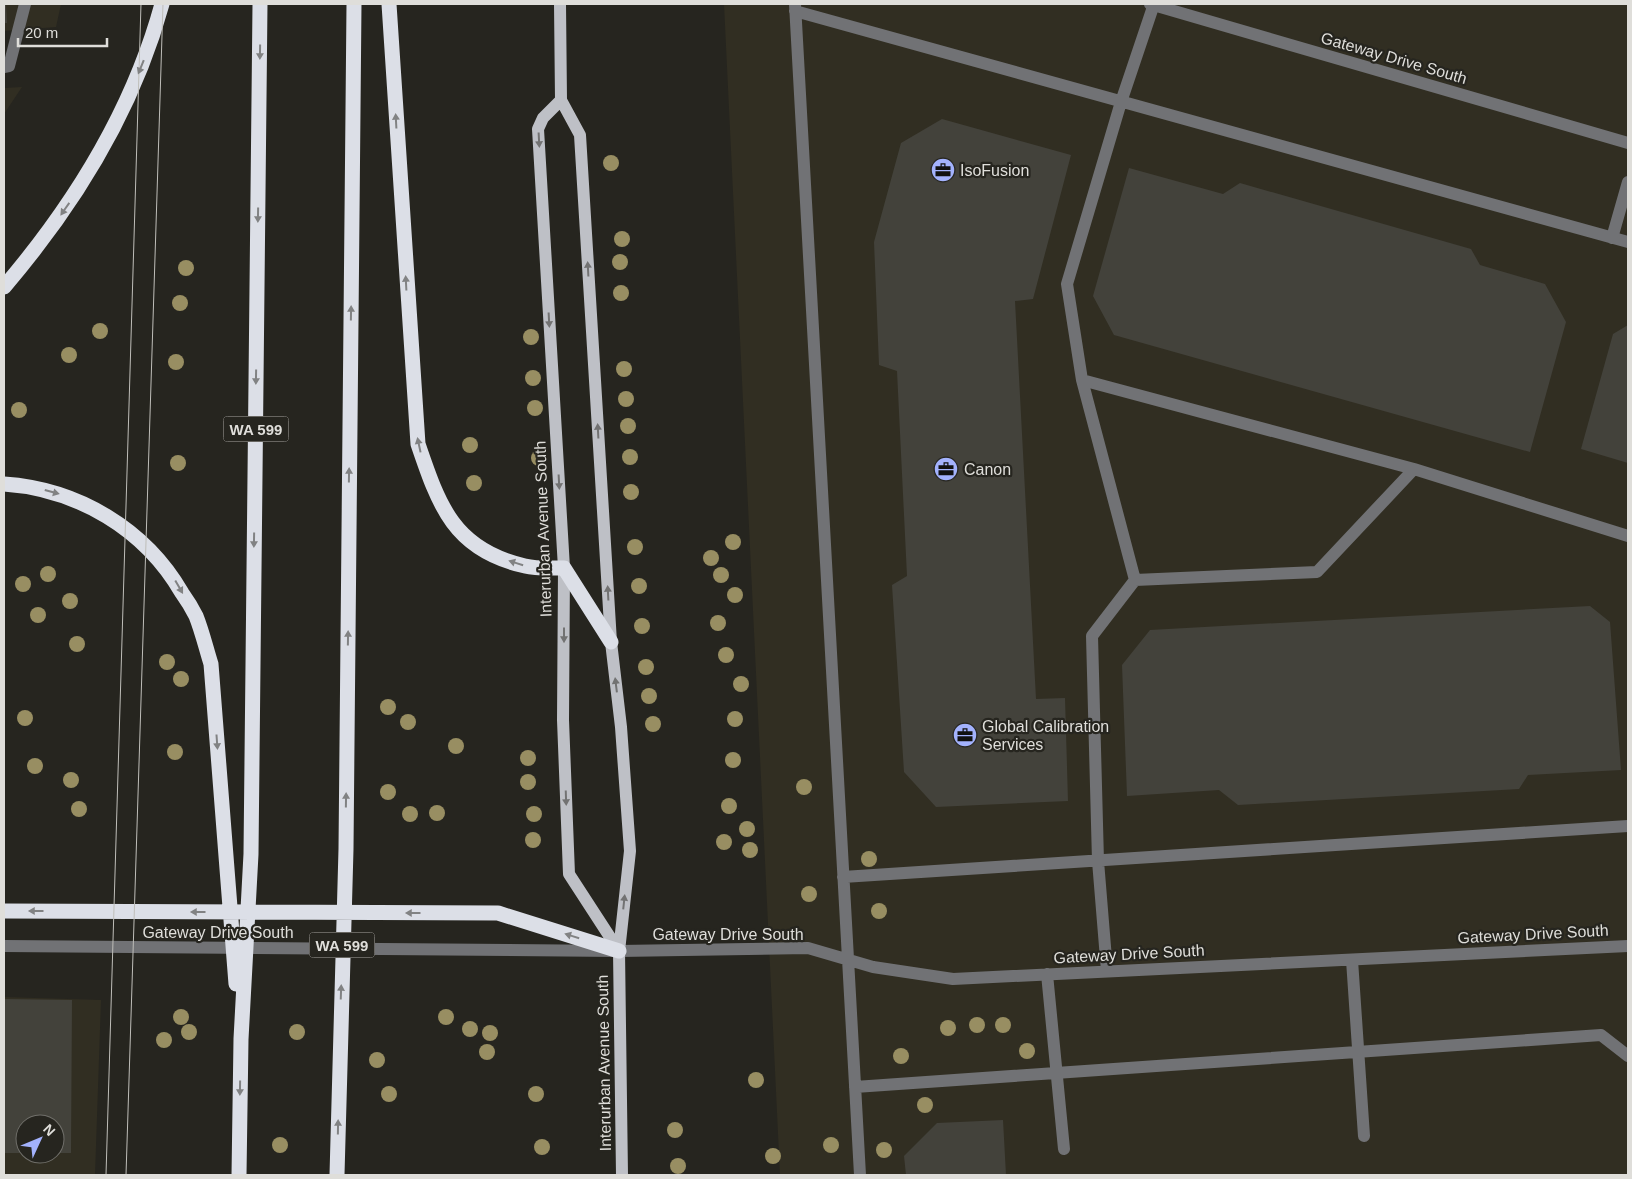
<svg xmlns="http://www.w3.org/2000/svg" width="1632" height="1179" font-family="Arial,sans-serif">
<rect width="100%" height="100%" fill="#26251f"/>
<!-- built -->
<path fill="#312e22" fill-rule="evenodd" d="M4 4H61L56 27 4 31Z
M724 4H1628V1175H780Z
M22 87 4 114V88Z
M4 997 101 1000 95 1175H4ZM25 1124H55V1154H25Z"/>
<!-- building -->
<path fill="#43423b" d="M4 4H6L7 23H4Z
M942 119 1071 155 1033 299 1015 301 1036 699 1065 698 1068 801 936 807 904 772 892 585 907 576 897 371 879 365 874 242 901 143Z
M1129 168 1223 194 1240 183 1471 249 1480 265 1545 284 1566 322 1530 452 1114 335 1093 296Z
M1628 325V463L1581 449 1613 334Z
M1590 606 1610 622 1621 770 1528 775 1519 789 1238 805 1219 790 1127 796 1122 665 1150 630Z
M4 999 72 1000 71 1153H55V1124H25V1153H4Z
M1003 1120 1006 1175H906L904 1156 937 1123Z"/>
<g fill="none" stroke-linecap="round" stroke-linejoin="round">
<!-- minor -->
<path stroke="#717275" stroke-width="12" d="M795 4 860 1175
M1150 4 1628 143
M795 11 1628 242
M4 67 9 66 25 4
M1612 238 1628 182
M1082 380 1414 469
M1135 580 1082 380 1067 284 1121 102 1154 4
M843 877 1628 826
M4 946 619 951 808 948 873 967 953 979 1628 946
M1352 960 1364 1136
M1107 971 1098 861 1092 636 1135 580 1317 572 1414 469 1628 536
M1047 974 1064 1149
M855 1087 1601 1035 1628 1056"/>
<!-- major -->
<path stroke="#bec0c6" stroke-width="12" d="M560 4 561 100 580 135 611 642 621 727 630 851 619 951 622 1175
M561 100 543 118 538 129 564 568 563 720 569 874 619 951"/>
<!-- highway -->
<path stroke="#dcdfe7" stroke-width="15" d="M389 4 418 444C439 506 454 550 525 566 537 569 551 568 564 568L611 642
M4 287C75 204 133 110 162 4
M4 484C78 489 145 529 182 593 187 600 192 608 196 616 202 631 206 648 211 664L236 984
M4 911 498 913 619 951
M239 1175 241 1039 251 854 260 4
M337 1175 346 849 354 4"/>
<!-- tram -->
<path stroke="#bfbeb9" stroke-width="1" d="M106 1175 141 4
M126 1175 163 4"/>
</g>
<!-- trees -->
<g fill="#988e62">
<circle cx="611" cy="163" r="8"/>
<circle cx="622" cy="239" r="8"/>
<circle cx="620" cy="262" r="8"/>
<circle cx="186" cy="268" r="8"/>
<circle cx="621" cy="293" r="8"/>
<circle cx="180" cy="303" r="8"/>
<circle cx="100" cy="331" r="8"/>
<circle cx="531" cy="337" r="8"/>
<circle cx="69" cy="355" r="8"/>
<circle cx="176" cy="362" r="8"/>
<circle cx="624" cy="369" r="8"/>
<circle cx="533" cy="378" r="8"/>
<circle cx="626" cy="399" r="8"/>
<circle cx="535" cy="408" r="8"/>
<circle cx="19" cy="410" r="8"/>
<circle cx="628" cy="426" r="8"/>
<circle cx="470" cy="445" r="8"/>
<circle cx="630" cy="457" r="8"/>
<circle cx="539" cy="458" r="8"/>
<circle cx="178" cy="463" r="8"/>
<circle cx="474" cy="483" r="8"/>
<circle cx="631" cy="492" r="8"/>
<circle cx="733" cy="542" r="8"/>
<circle cx="635" cy="547" r="8"/>
<circle cx="711" cy="558" r="8"/>
<circle cx="48" cy="574" r="8"/>
<circle cx="721" cy="575" r="8"/>
<circle cx="23" cy="584" r="8"/>
<circle cx="639" cy="586" r="8"/>
<circle cx="735" cy="595" r="8"/>
<circle cx="70" cy="601" r="8"/>
<circle cx="38" cy="615" r="8"/>
<circle cx="718" cy="623" r="8"/>
<circle cx="642" cy="626" r="8"/>
<circle cx="77" cy="644" r="8"/>
<circle cx="726" cy="655" r="8"/>
<circle cx="167" cy="662" r="8"/>
<circle cx="646" cy="667" r="8"/>
<circle cx="181" cy="679" r="8"/>
<circle cx="741" cy="684" r="8"/>
<circle cx="649" cy="696" r="8"/>
<circle cx="388" cy="707" r="8"/>
<circle cx="25" cy="718" r="8"/>
<circle cx="735" cy="719" r="8"/>
<circle cx="408" cy="722" r="8"/>
<circle cx="653" cy="724" r="8"/>
<circle cx="456" cy="746" r="8"/>
<circle cx="175" cy="752" r="8"/>
<circle cx="528" cy="758" r="8"/>
<circle cx="733" cy="760" r="8"/>
<circle cx="35" cy="766" r="8"/>
<circle cx="71" cy="780" r="8"/>
<circle cx="528" cy="782" r="8"/>
<circle cx="804" cy="787" r="8"/>
<circle cx="388" cy="792" r="8"/>
<circle cx="729" cy="806" r="8"/>
<circle cx="79" cy="809" r="8"/>
<circle cx="437" cy="813" r="8"/>
<circle cx="410" cy="814" r="8"/>
<circle cx="534" cy="814" r="8"/>
<circle cx="747" cy="829" r="8"/>
<circle cx="533" cy="840" r="8"/>
<circle cx="724" cy="842" r="8"/>
<circle cx="750" cy="850" r="8"/>
<circle cx="869" cy="859" r="8"/>
<circle cx="809" cy="894" r="8"/>
<circle cx="879" cy="911" r="8"/>
<circle cx="181" cy="1017" r="8"/>
<circle cx="446" cy="1017" r="8"/>
<circle cx="977" cy="1025" r="8"/>
<circle cx="1003" cy="1025" r="8"/>
<circle cx="948" cy="1028" r="8"/>
<circle cx="470" cy="1029" r="8"/>
<circle cx="189" cy="1032" r="8"/>
<circle cx="297" cy="1032" r="8"/>
<circle cx="490" cy="1033" r="8"/>
<circle cx="164" cy="1040" r="8"/>
<circle cx="1027" cy="1051" r="8"/>
<circle cx="487" cy="1052" r="8"/>
<circle cx="901" cy="1056" r="8"/>
<circle cx="377" cy="1060" r="8"/>
<circle cx="756" cy="1080" r="8"/>
<circle cx="389" cy="1094" r="8"/>
<circle cx="536" cy="1094" r="8"/>
<circle cx="925" cy="1105" r="8"/>
<circle cx="675" cy="1130" r="8"/>
<circle cx="280" cy="1145" r="8"/>
<circle cx="831" cy="1145" r="8"/>
<circle cx="542" cy="1147" r="8"/>
<circle cx="884" cy="1150" r="8"/>
<circle cx="773" cy="1156" r="8"/>
<circle cx="678" cy="1166" r="8"/>
</g>
<!-- one-way arrows -->
<defs><path id="oneway-solid" d="M-6-.8H1V-3.2L6.5 0L1 3.2V.8H-6Z" transform="scale(1.25)"/></defs>
<g fill="#818283">
<use href="#oneway-solid" transform="translate(260 52) rotate(91)"/>
<use href="#oneway-solid" transform="translate(141 67) rotate(112)"/>
<use href="#oneway-solid" transform="translate(396 121) rotate(-93)"/>
<use href="#oneway-solid" transform="translate(65 209) rotate(125)"/>
<use href="#oneway-solid" transform="translate(258 215) rotate(91)"/>
<use href="#oneway-solid" transform="translate(406 283) rotate(-93)"/>
<use href="#oneway-solid" transform="translate(351 313) rotate(-89)"/>
<use href="#oneway-solid" transform="translate(256 377) rotate(91)"/>
<use href="#oneway-solid" transform="translate(419 445) rotate(-102)"/>
<use href="#oneway-solid" transform="translate(349 475) rotate(-89)"/>
<use href="#oneway-solid" transform="translate(52 492) rotate(15)"/>
<use href="#oneway-solid" transform="translate(254 540) rotate(91)"/>
<use href="#oneway-solid" transform="translate(516 563) rotate(-162)"/>
<use href="#oneway-solid" transform="translate(179 587) rotate(60)"/>
<use href="#oneway-solid" transform="translate(348 638) rotate(-89)"/>
<use href="#oneway-solid" transform="translate(217 742) rotate(86)"/>
<use href="#oneway-solid" transform="translate(346 800) rotate(-89)"/>
<use href="#oneway-solid" transform="translate(36 911) rotate(-180)"/>
<use href="#oneway-solid" transform="translate(198 912) rotate(-180)"/>
<use href="#oneway-solid" transform="translate(413 913) rotate(-180)"/>
<use href="#oneway-solid" transform="translate(572 936) rotate(-163)"/>
<use href="#oneway-solid" transform="translate(341 992) rotate(-88)"/>
<use href="#oneway-solid" transform="translate(240 1088) rotate(91)"/>
<use href="#oneway-solid" transform="translate(338 1127) rotate(-89)"/>
</g>
<g fill="#727272">
<use href="#oneway-solid" transform="translate(539 140) rotate(87)"/>
<use href="#oneway-solid" transform="translate(588 269) rotate(-93)"/>
<use href="#oneway-solid" transform="translate(549 320) rotate(87)"/>
<use href="#oneway-solid" transform="translate(598 431) rotate(-93)"/>
<use href="#oneway-solid" transform="translate(559 482) rotate(87)"/>
<use href="#oneway-solid" transform="translate(608 593) rotate(-93)"/>
<use href="#oneway-solid" transform="translate(564 635) rotate(90)"/>
<use href="#oneway-solid" transform="translate(616 685) rotate(-97)"/>
<use href="#oneway-solid" transform="translate(566 798) rotate(88)"/>
<use href="#oneway-solid" transform="translate(624 902) rotate(-84)"/>
</g>
<!-- icons -->
<defs>
<g id="office-disc" transform="scale(1.25)"><circle r="9.5" fill="#a3b2fd" stroke="#26251f"/><path d="M-6-3h4V-5.5h4V-3h4V5H-6ZM-1-4.5V-3h2v-1.5ZM-6 0V1H6V0Z" fill="#111"/></g>
</defs>
<g fill-rule="evenodd">
<use href="#office-disc" x="943" y="170"/>
<use href="#office-disc" x="946" y="469"/>
<use href="#office-disc" x="965" y="735"/>
</g>
<g text-anchor="middle" dominant-baseline="central" stroke-width="4.5" stroke-linejoin="round" paint-order="stroke">
<!-- shield labels -->
<g fill="#26251f" stroke="#a8a6a2" stroke-width="1">
<rect x="223.5" y="416.5" width="65" height="25" rx="4"/>
<rect x="309.5" y="932.5" width="65" height="25" rx="4"/>
</g>
<g font-size="15" font-weight="bold" fill="#dfdeda">
<text x="256" y="429">WA 599</text>
<text x="342" y="945">WA 599</text>
</g>
<!-- street labels -->
<g font-size="16" fill="#dfdeda" stroke="#26251f">
<text transform="translate(1394 58) rotate(16)">Gateway Drive South</text>
<text transform="translate(543 529) rotate(-92)">Interurban Avenue South</text>
<text x="218" y="932">Gateway Drive South</text>
<text x="728" y="934">Gateway Drive South</text>
<text transform="translate(1533 934) rotate(-3)">Gateway Drive South</text>
<text transform="translate(1129 954) rotate(-3)">Gateway Drive South</text>
<text transform="translate(604 1063) rotate(-91)">Interurban Avenue South</text>
</g>
<!-- poi labels -->
<g font-size="16" fill="#dfdeda" stroke="#26251f" text-anchor="start">
<text x="960" y="170">IsoFusion</text>
<text x="964" y="469">Canon</text>
<text x="982" y="726">Global Calibration<tspan x="982" dy="18">Services</tspan></text>
</g>
</g>
<!-- border -->
<rect width="1632" height="1179" fill="none" stroke="#dfdeda" stroke-width="10"/>
<!-- north arrow -->
<g transform="translate(40 1139) rotate(46)"><circle r="24" fill="#26251f" stroke="#706f6a"/>
<path d="M0-4L9 19L0 12L-9 19Z" fill="#a3b2fd"/>
<text y="-8" font-size="14" font-weight="bold" text-anchor="middle" fill="#dfdeda">N</text>
</g>
<!-- scale -->
<path d="M18 38v8h89v-8" fill="none" stroke="#dfdeda" stroke-width="2.5"/>
<text x="25" y="38" font-size="15" fill="#dfdeda" stroke="#26251f" stroke-width="4" paint-order="stroke">20 m</text>
</svg>
